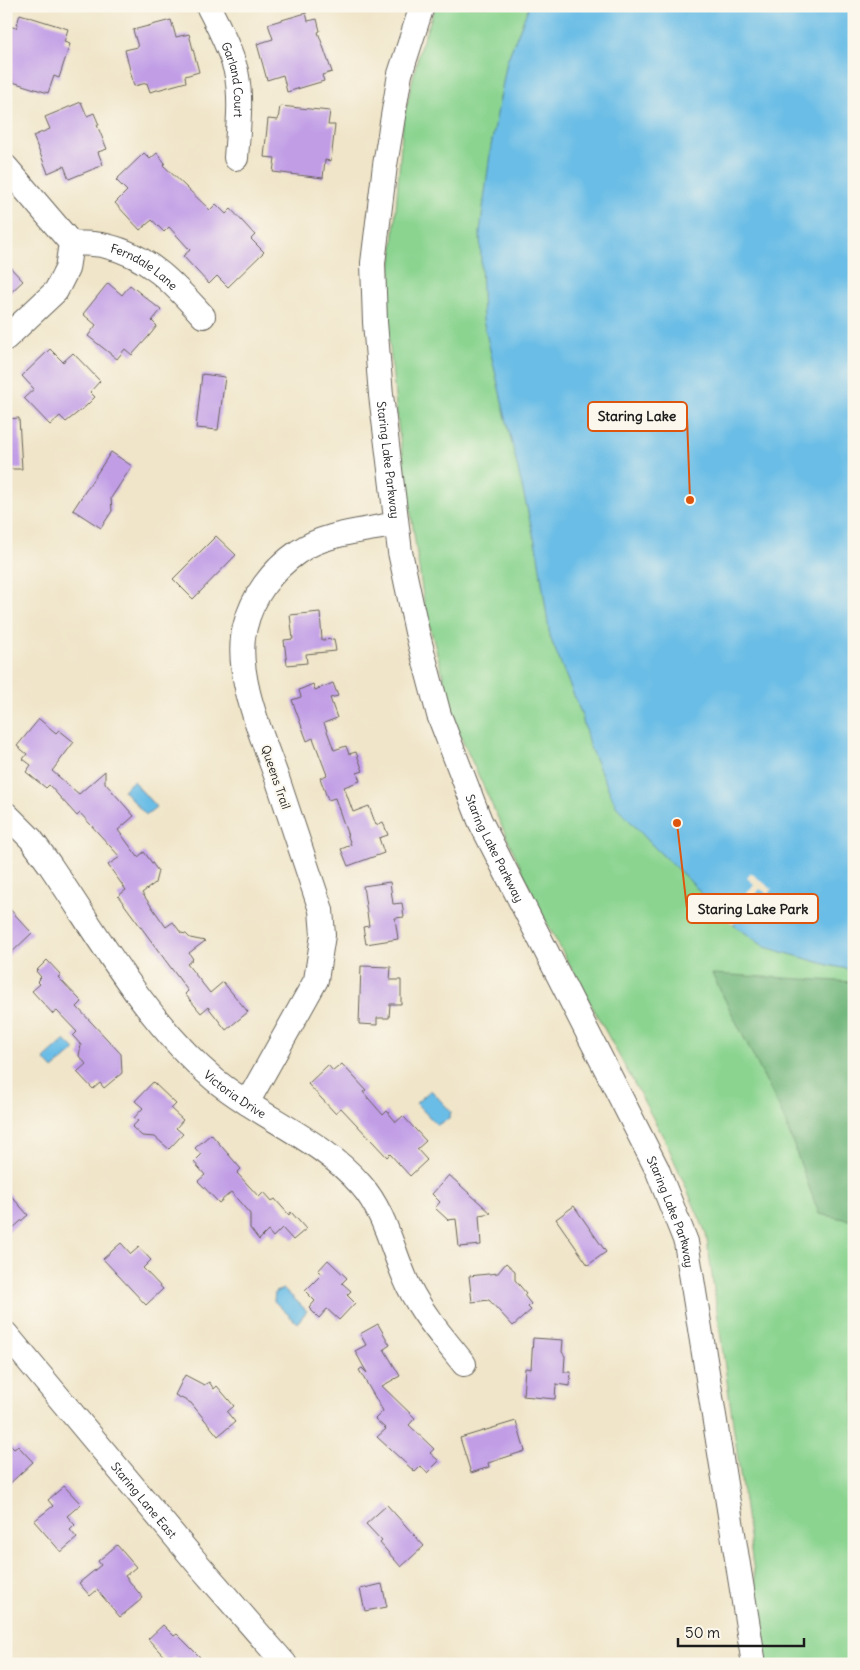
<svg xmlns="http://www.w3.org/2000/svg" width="860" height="1670" font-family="Delius,sans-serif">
<rect width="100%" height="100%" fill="#fbf7ec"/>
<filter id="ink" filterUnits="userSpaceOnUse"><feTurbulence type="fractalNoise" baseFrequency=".02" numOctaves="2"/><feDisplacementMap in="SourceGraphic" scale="10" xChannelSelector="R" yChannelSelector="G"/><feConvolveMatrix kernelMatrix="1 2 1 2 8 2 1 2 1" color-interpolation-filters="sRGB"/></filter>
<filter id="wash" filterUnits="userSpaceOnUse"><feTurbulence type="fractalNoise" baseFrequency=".0096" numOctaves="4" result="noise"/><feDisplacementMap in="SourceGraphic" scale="20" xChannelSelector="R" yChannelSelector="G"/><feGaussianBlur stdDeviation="1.12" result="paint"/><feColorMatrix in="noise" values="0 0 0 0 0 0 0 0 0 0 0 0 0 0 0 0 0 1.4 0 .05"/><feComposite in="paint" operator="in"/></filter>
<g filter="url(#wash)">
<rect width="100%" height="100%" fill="#f0e5c9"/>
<!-- green -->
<path fill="#8bd490" stroke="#547856" d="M436 6H854V1664H767L706 1233 666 1142 543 916 458 731 425 609 398 425 387 320 403 121 420 48Z"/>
<!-- forest -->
<path fill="#70b67a" stroke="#46694b" d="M712 974 854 982V1221L819 1214 781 1111Z"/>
<!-- water -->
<path fill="#6abde6" stroke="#436c81" d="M529 6H854V970L832 966 765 947 723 917 689 880 655 848 616 806 589 745 581 713 550 637 538 555 483 320 480 232 491 146 507 61Z
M133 781 156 807 146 815 123 790Z
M65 1040 75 1050 53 1069 44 1059Z
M431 1090 451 1112 449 1119 437 1125 416 1103Z
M284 1289 307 1311 297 1323 274 1301 275 1292Z"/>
<!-- pier -->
<path fill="#f0e5c9" d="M751 873 772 889 768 894 760 889 733 924 727 920 754 884 747 878Z"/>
<g id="blocks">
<!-- building -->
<path fill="#c19de6" d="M306 13 308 21 317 19 320 31 318 32 332 72 322 75 324 81 287 92 283 75 267 80 257 44 273 39 268 24Z
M20 14 68 29 64 42 70 44 59 78 54 76 48 93 6 80V25L16 28Z
M171 20 176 37 189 34 199 72 185 76 186 82 150 92 147 83 134 86 125 50 138 47 133 30Z
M81 102 87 116 94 113 99 125H97L107 149 98 152 103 165 69 179 64 166 48 173 33 136 50 129 45 117Z
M280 106 330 111 328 125H335L331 161 325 160 323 178 273 172 275 158 264 157 268 119 278 120Z
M144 153 150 159 157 153 165 163 163 165 210 210 216 204 226 214 231 209 255 235 251 239 264 252 228 287 217 276 209 284 183 256 190 250 169 227 164 232 152 220 140 230 115 203 127 191 116 180Z
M6 263 23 281 6 297Z
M108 283 122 295 130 285 161 310 152 321 157 326 149 336 132 355 125 349 117 359 88 336 96 325 83 314Z
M50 349 63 362 73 353 100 381 90 392 95 397 86 406 66 422 60 416 50 425 24 398 34 389 22 376Z
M202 374 225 377 218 430 196 428Z
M19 418 22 469H6V419Z
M111 452 132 466 111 498 112 511 101 528 73 510Z
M216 536 236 555 193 599 173 579Z
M320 612 322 640 334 639 336 651 306 654 307 663 287 665 284 640 293 639 290 615Z
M333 683 338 696 330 698 337 718 324 723 334 750 346 746 349 754 356 752 363 771 357 773 360 781 344 787 353 812 369 806 376 825 383 822 388 835 379 838 384 853 348 866 341 849 351 845 335 798 328 800 320 778 327 775 313 738 307 741 292 700 301 697 299 690 313 684 315 690Z
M39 719 56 733 59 730 74 742 52 771 79 794 105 771V783L134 816 118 830 138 857 144 852 158 871 155 883 142 893 166 927 173 922 181 933 186 934 190 938 205 941 189 953 193 959 187 964 210 993 223 982 248 1012 226 1030 208 1007 201 1013 185 994 188 991 118 896 126 890 108 865 120 857 80 813 77 816 49 785 46 788 26 772 31 765 23 759 27 754 17 746Z
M390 882 393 904 402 903 404 917 395 918 398 939 366 944 363 927 369 926 363 886Z
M6 905 32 933 6 958Z
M47 960 61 975 58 977 82 1002 77 1007 121 1054 122 1073 104 1088 100 1083 93 1089 77 1072 86 1064 79 1056 81 1045 73 1036 77 1032 57 1011 53 1014 32 991 40 984 37 981 41 977 36 971Z
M361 966 391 967 390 980H401V1004H390L389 1018H377V1025L359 1024Z
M342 1064 366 1090 363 1092 383 1115 387 1111 396 1122 403 1116 426 1141 417 1149 427 1160 410 1176 390 1154 387 1157 341 1108 335 1113 308 1084 328 1065 333 1071Z
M153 1082 176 1104 171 1109 183 1120 176 1128 183 1134 169 1149 155 1137 142 1136 132 1127 138 1121 134 1118 143 1108 135 1101Z
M211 1134 241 1169 237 1173 259 1197 264 1192 272 1201 275 1199 289 1215 291 1212 306 1229 293 1240 282 1228 273 1237 268 1231 259 1240 250 1228V1214L231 1192 219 1203 198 1181 205 1175 194 1162 201 1155 195 1148Z
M449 1175 491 1213 479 1215 481 1245 459 1247 456 1219 448 1220 435 1208 440 1202 432 1194Z
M6 1190 28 1215 6 1234Z
M574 1206 606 1252 588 1265 556 1219Z
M121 1243 131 1254 139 1247 151 1260 143 1268 163 1289 146 1305 103 1259Z
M328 1260 347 1278 342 1283 351 1291 347 1295 355 1303 339 1320 327 1309 319 1318 309 1308 315 1301 305 1291 322 1274 318 1271Z
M506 1263 515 1271V1280L526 1293 524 1295 531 1304 528 1307 531 1310 513 1326 489 1300 472 1302 469 1276 498 1273Z
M378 1324 390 1345 384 1349 400 1376 382 1386 415 1418 409 1425 434 1449 430 1453 439 1461 427 1473 421 1466 415 1472 377 1437 386 1429 375 1419 383 1411 359 1370 362 1368 367 1373 355 1351 366 1345 360 1334Z
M533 1338 563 1340 562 1352 565 1356 564 1372H571L570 1386 556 1384 555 1399 523 1396 525 1368 531 1369Z
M185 1375 204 1385 209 1382 214 1389 217 1386 234 1406 227 1412 235 1422 218 1436 191 1403 175 1395Z
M516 1421 525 1451 488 1463 489 1467 471 1473 460 1438Z
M6 1441 14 1449 18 1446 33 1462 6 1487Z
M64 1486 81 1504 67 1516 75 1525 70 1530 77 1538 61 1552 34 1521 53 1506 48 1500Z
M387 1505 424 1546 401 1567 380 1543 382 1541 366 1524Z
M117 1545 136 1567 125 1576 143 1598 120 1617 97 1590 90 1596 79 1583 101 1565 98 1561Z
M382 1584 387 1607 365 1611 360 1589Z
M163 1625 174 1636 177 1634 200 1657 193 1664H180L174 1657 169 1662 148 1639Z"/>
</g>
</g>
<g filter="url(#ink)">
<use href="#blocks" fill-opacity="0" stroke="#666259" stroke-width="1"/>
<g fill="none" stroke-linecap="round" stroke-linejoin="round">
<!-- minor casing -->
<g stroke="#666259" stroke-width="26">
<g id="minor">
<path id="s1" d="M208 6C219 27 230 49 236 71 242 99 238 129 236 158"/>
<path id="s2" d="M422 6 400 74 385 165 373 263 375 322 381 395 400 552 417 632 439 715 480 821 657 1169 686 1242 754 1664"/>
<path d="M6 167 71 243 67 269 56 291 6 338"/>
<path id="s3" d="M71 243C82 244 95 243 106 246 148 255 175 285 203 316"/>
<path id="s4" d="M6 814 31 839 50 865C99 937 148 1024 215 1080 261 1118 321 1139 361 1185 386 1213 393 1254 409 1287 423 1315 445 1340 464 1364"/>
<path d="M247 1103 316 980 323 935 321 910C307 867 292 824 278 781 263 738 233 673 245 627 252 597 272 570 298 552 324 533 365 531 396 524"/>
<path id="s5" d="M6 1334 197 1563 285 1664"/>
</g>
</g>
<!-- minor -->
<use href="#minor" stroke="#fff" stroke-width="24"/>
</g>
</g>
<g text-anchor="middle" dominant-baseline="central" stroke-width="4" stroke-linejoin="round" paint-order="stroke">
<!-- street labels -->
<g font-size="12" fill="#1c1c1c" stroke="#fbf7ec">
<text stroke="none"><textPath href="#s1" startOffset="79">Garland Court</textPath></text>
<text stroke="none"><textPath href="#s3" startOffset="79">Ferndale Lane</textPath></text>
<text stroke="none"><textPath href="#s2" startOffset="460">Staring Lake Parkway</textPath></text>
<text transform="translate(276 777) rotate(71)">Queens Trail</text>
<text stroke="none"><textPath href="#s2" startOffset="865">Staring Lake Parkway</textPath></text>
<text stroke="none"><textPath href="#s4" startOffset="364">Victoria Drive</textPath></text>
<text stroke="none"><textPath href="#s2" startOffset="1270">Staring Lake Parkway</textPath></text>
<text stroke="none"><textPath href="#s5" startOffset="216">Staring Lane East</textPath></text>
</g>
</g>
<!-- callouts -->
<path fill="none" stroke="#de560d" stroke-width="2" d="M690 500L687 417M677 823L687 909"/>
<g fill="#de560d" stroke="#fbf7ec" stroke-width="2">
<circle cx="690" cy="500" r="5"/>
<circle cx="677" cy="823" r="5"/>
</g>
<g fill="#fbf7ec" stroke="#de560d" stroke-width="2">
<rect x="588" y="402" width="99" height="29" rx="5"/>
<rect x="687" y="894" width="131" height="29" rx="5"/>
</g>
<g font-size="14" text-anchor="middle" font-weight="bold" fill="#1c1c1c">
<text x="637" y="421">Staring Lake</text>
<text x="753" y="914">Staring Lake Park</text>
</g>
<!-- margin -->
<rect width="860" height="1670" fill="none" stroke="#fbf7ec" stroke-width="25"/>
<!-- scale -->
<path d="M678 1638v8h126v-8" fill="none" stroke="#1c1c1c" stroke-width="2.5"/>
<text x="685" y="1638" font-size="15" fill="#1c1c1c" stroke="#fbf7ec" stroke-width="4" paint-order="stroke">50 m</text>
</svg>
